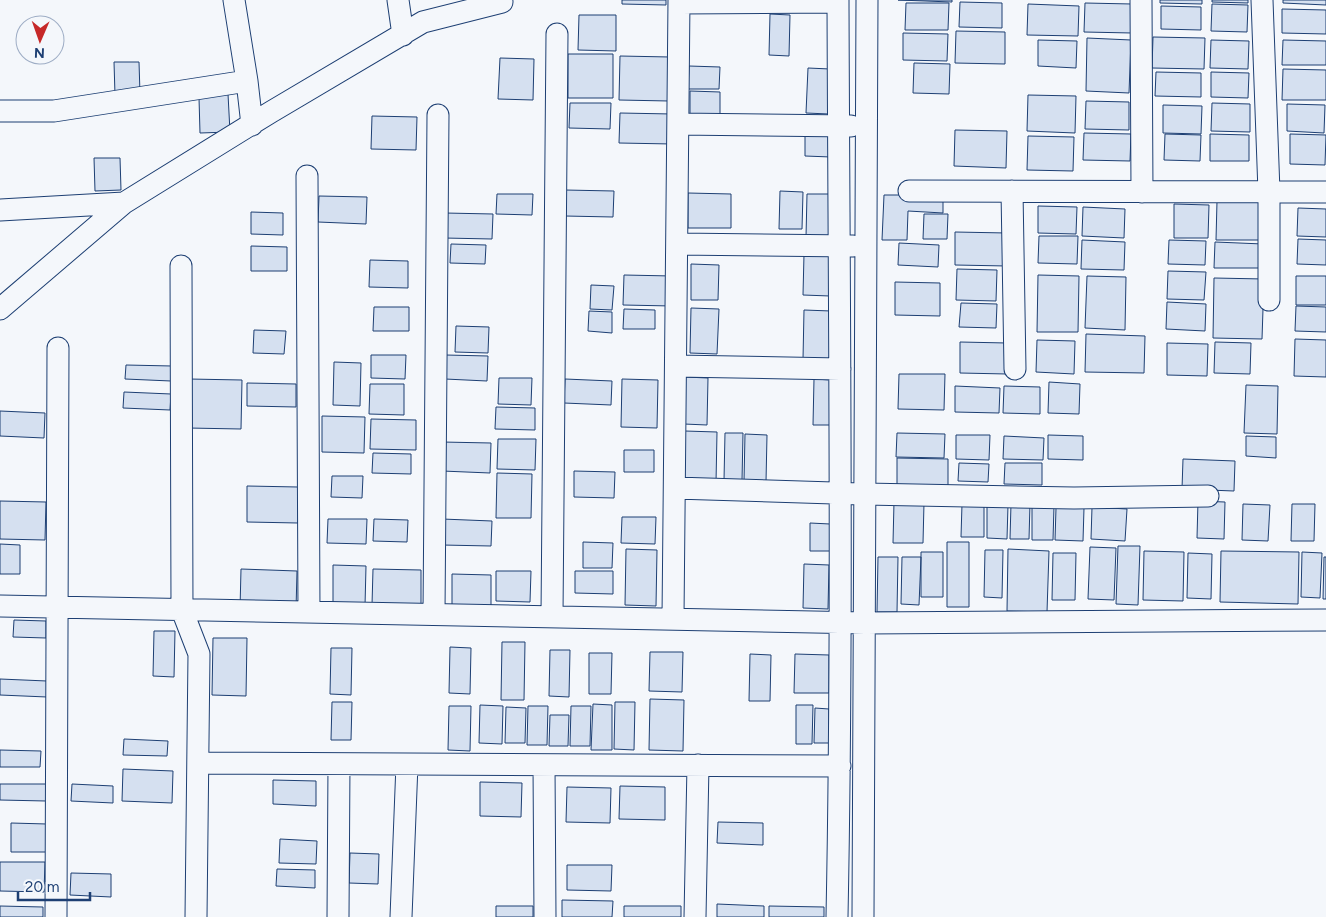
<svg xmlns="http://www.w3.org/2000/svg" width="1326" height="917" font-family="Figtree,sans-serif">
<rect width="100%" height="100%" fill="#f4f7fb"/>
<!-- building -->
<path fill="#d5e0f0" stroke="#1d3f73" d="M622 0H666V5L622 4Z
M898 0H952V2Z
M1160 0H1202V4L1160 3Z
M1212 0H1248V3L1212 2Z
M1283 0H1326V5L1283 3Z
M960 2 1002 3V28L959 27Z
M906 3H949L948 30H905Z
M1085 3 1132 4V33L1084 32Z
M1028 4 1079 6 1078 36 1027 35Z
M1212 4 1248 5 1247 32 1211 31Z
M1161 6 1201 7V30L1161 29Z
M1282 9 1326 10V34L1282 33Z
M770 14 790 15 789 56 769 55Z
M579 15H616V51L578 50Z
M956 31 1005 32V64L955 63Z
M903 33 948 34 947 61 903 60Z
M1153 37 1205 38 1204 69 1152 68Z
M1087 38 1131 40 1129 93 1086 91Z
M1038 40 1077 41 1076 68 1038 66Z
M1211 40 1249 41 1248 69 1210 68Z
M1283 40 1326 41V65H1282Z
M568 54H613V98H568Z
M620 56 670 57 669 101 619 100Z
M500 58 534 59 533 100 498 99Z
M114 62H139L140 94 115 95Z
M914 63 950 64 949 94 913 93Z
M689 66 720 67 719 89H688Z
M808 68 830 69 829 114 806 113Z
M1283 69 1326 70V100H1282Z
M1156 72 1201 73V97L1155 96Z
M1211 72 1249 73 1248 98 1211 97Z
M690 91 720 92V117L690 116Z
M228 94 230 132 200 133 199 98Z
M1028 95 1076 96 1075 133 1027 131Z
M1086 101 1129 102V130L1085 129Z
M570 103H611L610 129 569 128Z
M1212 103 1250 104V132L1211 131Z
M1287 104 1325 105 1324 133 1287 131Z
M1163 105 1202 106 1201 134 1163 133Z
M620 113 672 114V144L619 143Z
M372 116 417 117 416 150 371 149Z
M955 130 1007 131 1006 168 954 166Z
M1084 133 1131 134 1130 161 1083 160Z
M1165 134 1201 135 1200 161 1164 160Z
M1210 134 1249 135V161H1210Z
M1290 134 1326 135 1325 165 1290 164Z
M805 136H831V157L805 156Z
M1028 136 1074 137 1073 171 1027 170Z
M94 158H120L121 190 95 191Z
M565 190 614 191 613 217 565 216Z
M780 191 803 192 802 229H779Z
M688 193 731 194V228H688Z
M497 194H533L532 215 496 214Z
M807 194H831L830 237H806Z
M884 195H943V213L908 211 907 240H882Z
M319 196 367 197 366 224 318 222Z
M1217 201 1260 202 1259 240H1216Z
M1174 204 1209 205 1208 238H1174Z
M1038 206 1077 207 1076 234 1038 233Z
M1083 207 1125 209 1124 238 1082 236Z
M1298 208 1326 209V237L1297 236Z
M251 212 283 213V235L251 234Z
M445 213 493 214 492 239 444 238Z
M924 214H948L947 239H923Z
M955 232 1007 233V266L955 265Z
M1039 236H1078L1077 264 1038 263Z
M1298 239 1326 240V265L1297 264Z
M1082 240 1125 242 1124 270 1081 269Z
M1169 240 1206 241 1205 265 1168 264Z
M1215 242 1263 244 1262 268H1214Z
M899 243 939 245 938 267 898 265Z
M451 244 486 245 485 264 450 263Z
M251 246 287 247V271H251Z
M804 254 831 255 830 296 803 295Z
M370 260 408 261V288L369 287Z
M691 264 719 265 718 300H691Z
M957 269 997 270 996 301 956 300Z
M1168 271 1206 272 1204 300 1167 299Z
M624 275 672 276V306L623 305Z
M1038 275 1079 276 1078 332H1037Z
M1087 276 1126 277 1125 330 1085 328Z
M1296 276H1326V305H1296Z
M1214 278 1264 279 1262 339 1213 338Z
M895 282 940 283V316L895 315Z
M591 285 614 286 612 310 590 309Z
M1167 302 1206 304 1205 331 1166 329Z
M961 303 997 304 996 328 959 327Z
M1296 306 1326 307V332L1295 331Z
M374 307H409V331H373Z
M691 308 719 309 717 354 690 353Z
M624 309 655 310V329H623Z
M804 310 831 311 830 359H803Z
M589 311 612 312V333L588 331Z
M456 326 489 327 488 353 455 352Z
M254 330 286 331 284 354 253 353Z
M1086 334 1145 336 1144 373 1085 372Z
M1295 339 1326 340V377L1294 376Z
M1037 340 1075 341 1074 374 1036 372Z
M960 342 1007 343V374L960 373Z
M1215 342 1251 343 1250 374 1214 373Z
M1167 343 1208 344 1207 376 1167 375Z
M371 355H406L405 379 371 378Z
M446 355 488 356 487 381 445 379Z
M334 362 361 363 360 406 333 405Z
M126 365 172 366 171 381 125 379Z
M899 374H945L944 410 898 409Z
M685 377 708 378 707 425 684 424Z
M499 378H532L531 405 498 404Z
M189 379 242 380 241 429 188 428Z
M565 379 612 381 611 405 564 403Z
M622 379 658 380 657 428 621 427Z
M814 379 831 380V425H813Z
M1049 382 1080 384 1079 414 1048 413Z
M247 383 296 384V407L247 406Z
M370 384H404V415L369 414Z
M1246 385 1278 386 1277 434 1244 433Z
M955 386 1000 388 999 413 955 412Z
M1004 386 1040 387V414L1003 413Z
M124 392 171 394 170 410 123 408Z
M496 407 535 408V430L495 429Z
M0 411 45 413 44 438 0 436Z
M322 416 365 417 364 453 322 452Z
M371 419 416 420V450L370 449Z
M685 431 717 432 716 483 684 482Z
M725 433H743L742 481 724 480Z
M897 433 945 434 944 458 896 457Z
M745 434 767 435 766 482 744 481Z
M956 435H990L989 460 956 459Z
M1048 435 1083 436V460L1048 459Z
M1004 436 1044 438 1043 460 1003 459Z
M1246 436 1276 437V458L1246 456Z
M498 439H536L535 470 497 469Z
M442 442 491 443 490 473 442 471Z
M624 450H654V472H624Z
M373 453 411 454V474L372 473Z
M897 458 948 459V488L897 487Z
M1183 459 1235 461 1234 491 1182 489Z
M959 463 989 464 988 482 958 481Z
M1005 463H1042V485L1004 484Z
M574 471 615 472 614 498 574 497Z
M497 473 532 474 531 518H496Z
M332 476H363L362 498 331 497Z
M247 486 298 487V523L247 522Z
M0 501 46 502 45 540 0 539Z
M1198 501 1225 502 1224 539 1197 538Z
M894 502 924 503 923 543H893Z
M962 504 984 505V537H961Z
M1011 504H1030L1029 539H1010Z
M1243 504 1270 505 1268 541 1242 540Z
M1292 504H1315L1314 541H1291Z
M987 505H1008L1007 539 987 538Z
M1032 505 1054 506 1053 540H1032Z
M1092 507 1127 509 1125 541 1091 539Z
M1056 508H1084L1083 541 1055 540Z
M622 517H656L655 544 621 543Z
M328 519H367L366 544 327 543Z
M374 519 408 520 407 542 373 541Z
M442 519 492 521 491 546 442 545Z
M810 523 830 524V551H810Z
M583 542 613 543 612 568H583Z
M947 542H969V607H947Z
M0 544 20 545V574H0Z
M1118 546H1140L1138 605 1116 604Z
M1090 547 1116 548 1114 600 1088 599Z
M626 549 657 550 656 606 625 605Z
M1008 549 1049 551 1047 612 1007 611Z
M985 550H1003L1002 598 984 597Z
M1144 551 1184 552 1183 601 1143 600Z
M1221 551 1299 552 1298 604 1220 602Z
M921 552H943V597H921Z
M1302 552 1322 553 1320 598 1301 597Z
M1053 553H1076L1075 600H1052Z
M1188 553 1212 554 1211 599 1187 598Z
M878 557H898L897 612H877Z
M902 557H921L919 605 901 604Z
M1324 557H1326V599H1323Z
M804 564 829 565 828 609 803 608Z
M333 565 366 566 365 606H333Z
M241 569 297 571 296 610 240 609Z
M373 569 421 570V606L372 605Z
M496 571H531L530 602 496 601Z
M575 571H613V594L575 593Z
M452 574 491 575V609L452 608Z
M14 620 46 621V638L13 637Z
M154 631H175L174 677 153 676Z
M213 638H247L246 696 212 695Z
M502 642H525L524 700H501Z
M450 647 471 648 470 694 449 693Z
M331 648H352L351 695 330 694Z
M550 650H570L569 697 549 696Z
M650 652H683L682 692 649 691Z
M589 653H612L611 694H589Z
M750 654 771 655 770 701H749Z
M795 654 829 655V693H794Z
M0 679 47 681V697L0 695Z
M650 699 684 700 683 751 649 750Z
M332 702H352L351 740H331Z
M615 702H635L634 750 614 749Z
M593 704 612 705V750H591Z
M480 705 503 706 502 744 479 743Z
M796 705H813L812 744H796Z
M449 706H471L470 751 448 750Z
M528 706H548L547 745H527Z
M571 706H591L590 746H570Z
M506 707 526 708 525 743H505Z
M815 708 829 709V743H814Z
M550 715H569L568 746H549Z
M124 739 168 741 167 756 123 755Z
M0 750 41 751 40 767H0Z
M123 769 173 771 172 803 122 801Z
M273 780 316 781V806L273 804Z
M480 782 522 783 521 817 480 816Z
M0 784H46V801L0 800Z
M72 784 113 786V803L71 801Z
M620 786 665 787V820L619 819Z
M567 787 611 788 610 823 566 822Z
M718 822 763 823V845L717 843Z
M11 823 47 824V852H11Z
M280 839 317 841 316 864 279 863Z
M350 853 379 854 378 884 349 883Z
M0 862H45L44 892 0 891Z
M567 865H612L611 891 567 890Z
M277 869 315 870V888L276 886Z
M71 873 111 874V897L70 895Z
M562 900 613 901 612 917H562Z
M717 904 764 906V917H717Z
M0 906 43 907V917H0Z
M496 906H533V917H496Z
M624 906H681V917H624Z
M769 906 824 907V917H769Z"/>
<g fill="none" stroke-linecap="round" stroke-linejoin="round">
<!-- minor casing -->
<g stroke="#1d3f73" stroke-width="23">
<path id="minor" d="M234 0 247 81 252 125
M398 0 403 35
M1141 0 1142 192
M1262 0 1269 192V300
M679 3 838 2
M0 111H54L247 81
M678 124 851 126
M307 176 309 612
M909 191 1326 192
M1012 191 1015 369
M0 210 124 203
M677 244 853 246
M181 266 182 610 199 654 196 917
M0 309 124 203 271 112 423 22 502 2
M676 366 840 369
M675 488 865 494 1074 498 1208 496
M0 606 865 623 1326 620
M434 614 438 115
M552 616 557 34
M673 618 679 0
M199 763 840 766
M544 765 545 917
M56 917 58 348
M338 917 339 764
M401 917 407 764
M695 917 698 765
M837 917C843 611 839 306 838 0
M863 917 867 0"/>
</g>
<!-- minor -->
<use href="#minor" stroke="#f4f7fb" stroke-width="21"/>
</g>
<!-- north arrow -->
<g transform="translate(40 40) rotate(182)"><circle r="24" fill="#f4f7fb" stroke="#9eadc5"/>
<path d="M0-4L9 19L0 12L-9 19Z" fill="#c62828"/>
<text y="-8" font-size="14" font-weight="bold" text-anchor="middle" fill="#1d3f73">N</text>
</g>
<!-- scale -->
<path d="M18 892v8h72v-8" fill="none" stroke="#1d3f73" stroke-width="2.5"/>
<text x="25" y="892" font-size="15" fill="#1d3f73" stroke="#f4f7fb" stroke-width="4" paint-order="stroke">20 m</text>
</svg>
